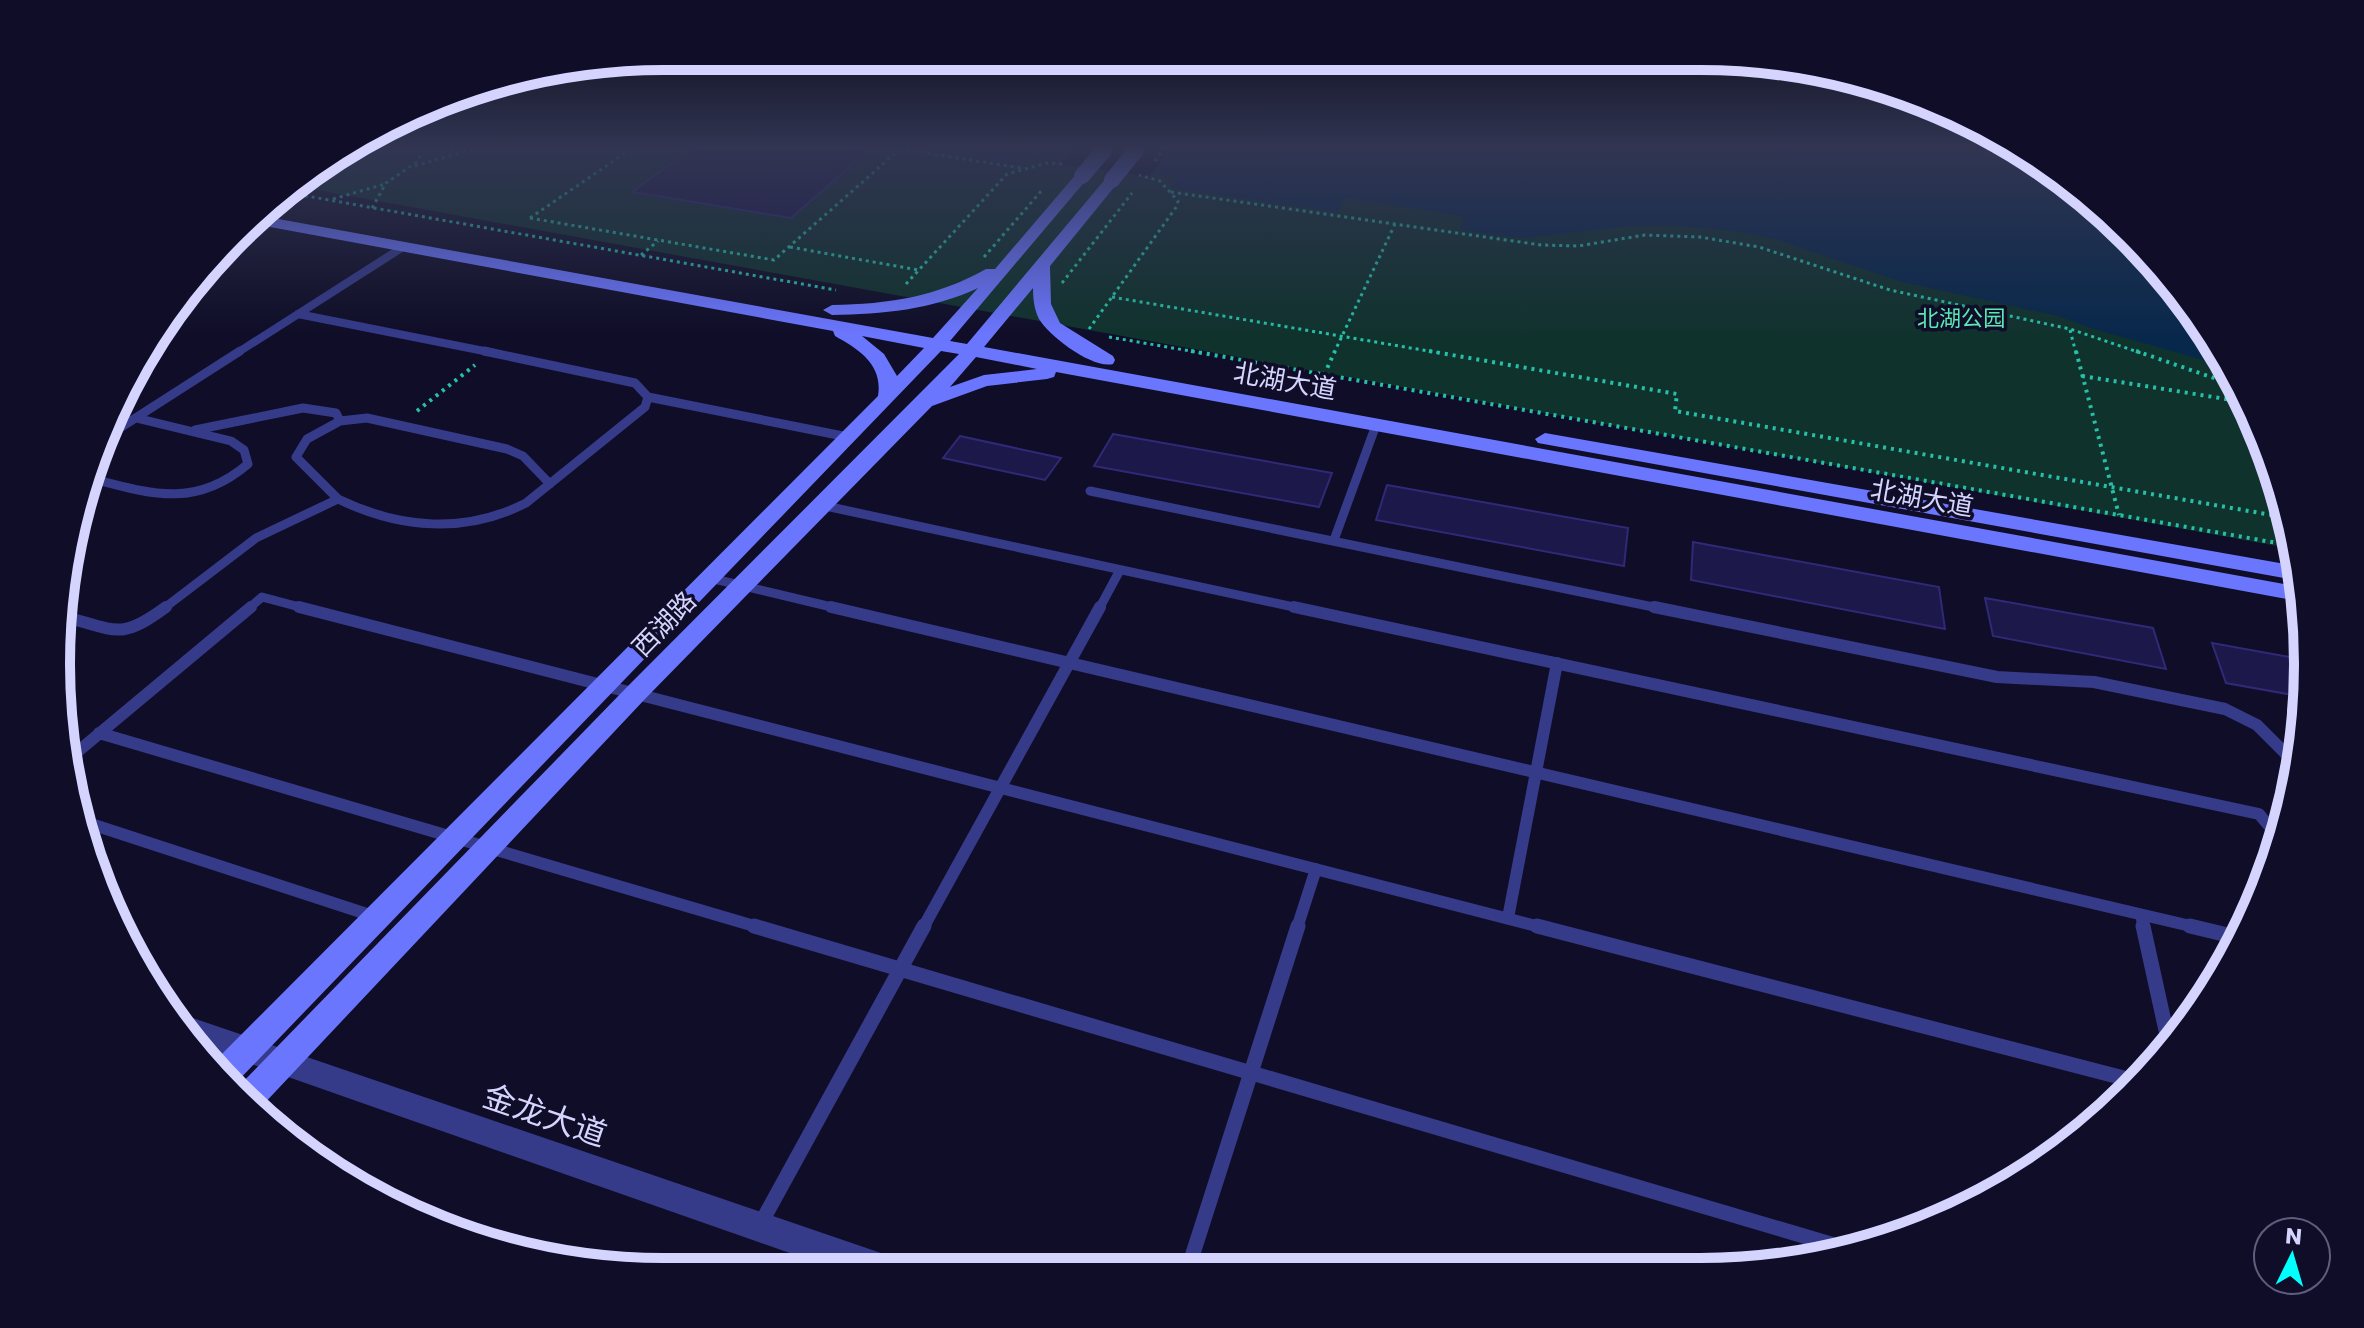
<svg xmlns="http://www.w3.org/2000/svg" width="2364" height="1328" font-family="Poppins,'Noto Sans SC',sans-serif">
<rect width="100%" height="100%" fill="#0f0d27"/>
<!-- green -->
<path fill="#10322d" d="M355 149H2020L2101 207 2183 294 2245 396 2287 507 2294 549 290 185Z"/>
<!-- water -->
<path fill="#08284b" d="M915 149H2020L2101 207 2183 294 2228 367 2094 329 2058 316 1902 282 1775 239 1742 232 1670 225 1629 226 1525 238 1460 230 1464 216 1345 198 1338 212 1171 188 1177 177 1032 156 1022 165Z"/>
<!-- pier -->
<path fill="#0f0d27" d="M1073 149H1170L1149 177 1060 164Z"/>
<!-- building -->
<path fill="#1d184a" stroke="#302977" stroke-width="2" d="M691 149H870L791 218 632 192Z
M1113 434 1332 473 1319 507 1094 466Z
M960 436 1061 458 1045 480 943 458Z
M1387 485 1628 528 1624 566 1376 520Z
M1693 542 1939 587 1945 629 1691 580Z
M1985 598 2153 628 2166 669 1993 636Z
M2212 643 2306 660 2304 697 2226 683Z"/>
<g fill="none" stroke-linecap="round" stroke-linejoin="round">
<!-- path-far1 -->
<path stroke="#26c0a8" stroke-width="3" stroke-dasharray="3 4" stroke-linecap="butt" d="M430 149 453 151
M900 149 1021 168
M463 151 476 149
M415 166 466 151
M284 192 836 290
M1171 192 1541 245 1578 246 1645 235 1700 237 1759 247 1890 290 2070 329 2141 353
M333 199 385 184
M372 208 386 183 417 162 423 149
M530 218 774 260 900 149
M530 218 631 149
M790 247 918 270
M641 255 658 241
M984 257 1043 189
M1062 283 1132 193
M906 284 1007 174 1047 163 1066 164
M1112 297 1440 353
M1089 329 1177 206 1178 201 1160 181 1139 175
M2070 330 2076 353
M1109 337 1202 353
M1334 353 1395 224"/>
<!-- path -->
<path stroke="#26c0a8" stroke-width="4" stroke-dasharray="3 5" stroke-linecap="butt" d="M1191 351 2294 546
M1429 351 1677 394 1675 411 2289 518
M2076 351 2119 515
M2136 351 2240 387
M1324 375 1335 351
M2082 376 2245 402
M417 411 475 365"/>
<!-- lane-far3 -->
<path stroke="#353a89" stroke-width="8" d="M298 314 494 353
M237 353 403 247"/>
<!-- lane-far2 -->
<path stroke="#353a89" stroke-width="9" d="M648 397 848 437
M340 421 367 418 507 449 523 456 550 484
M195 430 303 408 336 413 340 421 307 439 296 457 338 499
M109 435 240 351
M90 478C151 494 195 509 248 464L244 450 231 441 136 418
M1090 491 1663 609
M821 505 1303 609
M1334 540 1376 425
M710 578 840 609
M163 609 256 538 338 499C400 529 465 534 526 503L645 407 648 397 635 383 484 351
M248 609 262 597 307 609
M1099 609 1120 570"/>
<!-- lane-far1 -->
<path stroke="#353a89" stroke-width="12" d="M299 607 1544 928
M831 607 2199 928
M1294 607 2259 814 2280 839
M1654 607 1997 677 2094 682 2225 709 2257 725 2298 766
M66 617C117 631 121 640 166 607
M99 733 761 928
M70 758 251 607
M85 822 376 917
M2141 915 2144 928
M1508 918 1557 663
M923 928 1100 607
M1297 928 1316 869"/>
<!-- lane -->
<path stroke="#353a89" stroke-width="15" d="M754 926 1851 1250
M1537 926 2139 1082
M2143 926 2169 1044
M2190 926 2240 938
M760 1225 924 926
M1188 1269 1298 926"/>
<!-- street -->
<path fill="#353a89" fill-rule="evenodd" d="M184 1015 884 1254 895 1259 900 1270H838L194 1044 178 1018Z"/>
<!-- secondary -->
<path fill="#6b76ff" fill-rule="evenodd" d="M1082 171 1090 176 1087 179 950 341 967 344 1107 177 1112 175 1120 180 1050 266 1051 304 1060 323 1113 356 1115 360 1113 364C1092 369 1049 336 1039 319 1034 309 1033 298 1033 288L984 347 2301 587 2303 602 1056 372 1054 377 1047 379 987 386 932 406 645 699 260 1108 236 1089 627 687 959 354 941 351 233 1086 209 1067 878 396C883 365 860 350 835 336L833 331 254 224 262 216 933 338 978 288C931 310 883 314 832 315L823 310 832 305C889 304 936 297 986 269H995L1077 173ZM862 336 924 348 897 376 884 354ZM976 357 1037 369 984 375 950 387Z
M1545 433 2297 566 2300 581 1538 443 1535 439Z"/>
<!-- path-bridge -->
<path stroke="#26c0a8" stroke-width="3" stroke-dasharray="3 4" stroke-linecap="butt" d="M1155 161 1165 149"/>
<!-- secondary-bridge -->
<path stroke="#6b76ff" stroke-width="16" d="M1082 176 1105 149
M1112 180 1137 149"/>
</g>
<!-- sky -->
<linearGradient id="sky" x2="0" y2="1"><stop stop-color="#080715"/><stop offset="0.44" stop-color="#313552"/><stop offset="1" stop-color="#313552" stop-opacity="0"/></linearGradient>
<rect width="2364" height="335" fill="url(#sky)"/>
<g text-anchor="middle" dominant-baseline="central" stroke-width="7" stroke-linejoin="round" paint-order="stroke">
<!-- far-park labels -->
<g font-size="22" fill="#57e8b5" stroke="#0f0d27">
<text x="1961" y="318">北湖公园</text>
</g>
<!-- street labels -->
<g font-size="26" fill="#d4d4ff" stroke="#0f0d27">
<text transform="translate(1285 381) rotate(10)">北湖大道</text>
<text transform="translate(1922 498) rotate(10)">北湖大道</text>
<text transform="translate(664 624) rotate(-46)">西湖路</text>
</g>
<!-- near-street labels -->
<g font-size="32" fill="#d4d4ff" stroke="#0f0d27">
<text transform="translate(545 1115) rotate(19)">金龙大道</text>
</g>
</g>
<!-- crop -->
<path d="M0 0H2364V1328H0ZM664 70H1700A594 594 0 0 1 2294 664V664A594 594 0 0 1 1700 1258H664A594 594 0 0 1 70 664V664A594 594 0 0 1 664 70Z" fill="#0f0d27" fill-rule="evenodd"/>
<path fill="none" stroke="#d4d4ff" stroke-width="10" d="M664 70H1700A594 594 0 0 1 2294 664V664A594 594 0 0 1 1700 1258H664A594 594 0 0 1 70 664V664A594 594 0 0 1 664 70Z"/>
<!-- north arrow -->
<g transform="translate(2292 1256) rotate(5)"><circle r="38" fill="#0f0d27" stroke="#5e5d7d" stroke-width="2"/>
<path d="M0-6L14 30L0 20L-14 30Z" fill="#00ffff"/>
<text y="-12" font-size="22" font-weight="bold" text-anchor="middle" fill="#d4d4ff">N</text>
</g>
</svg>
